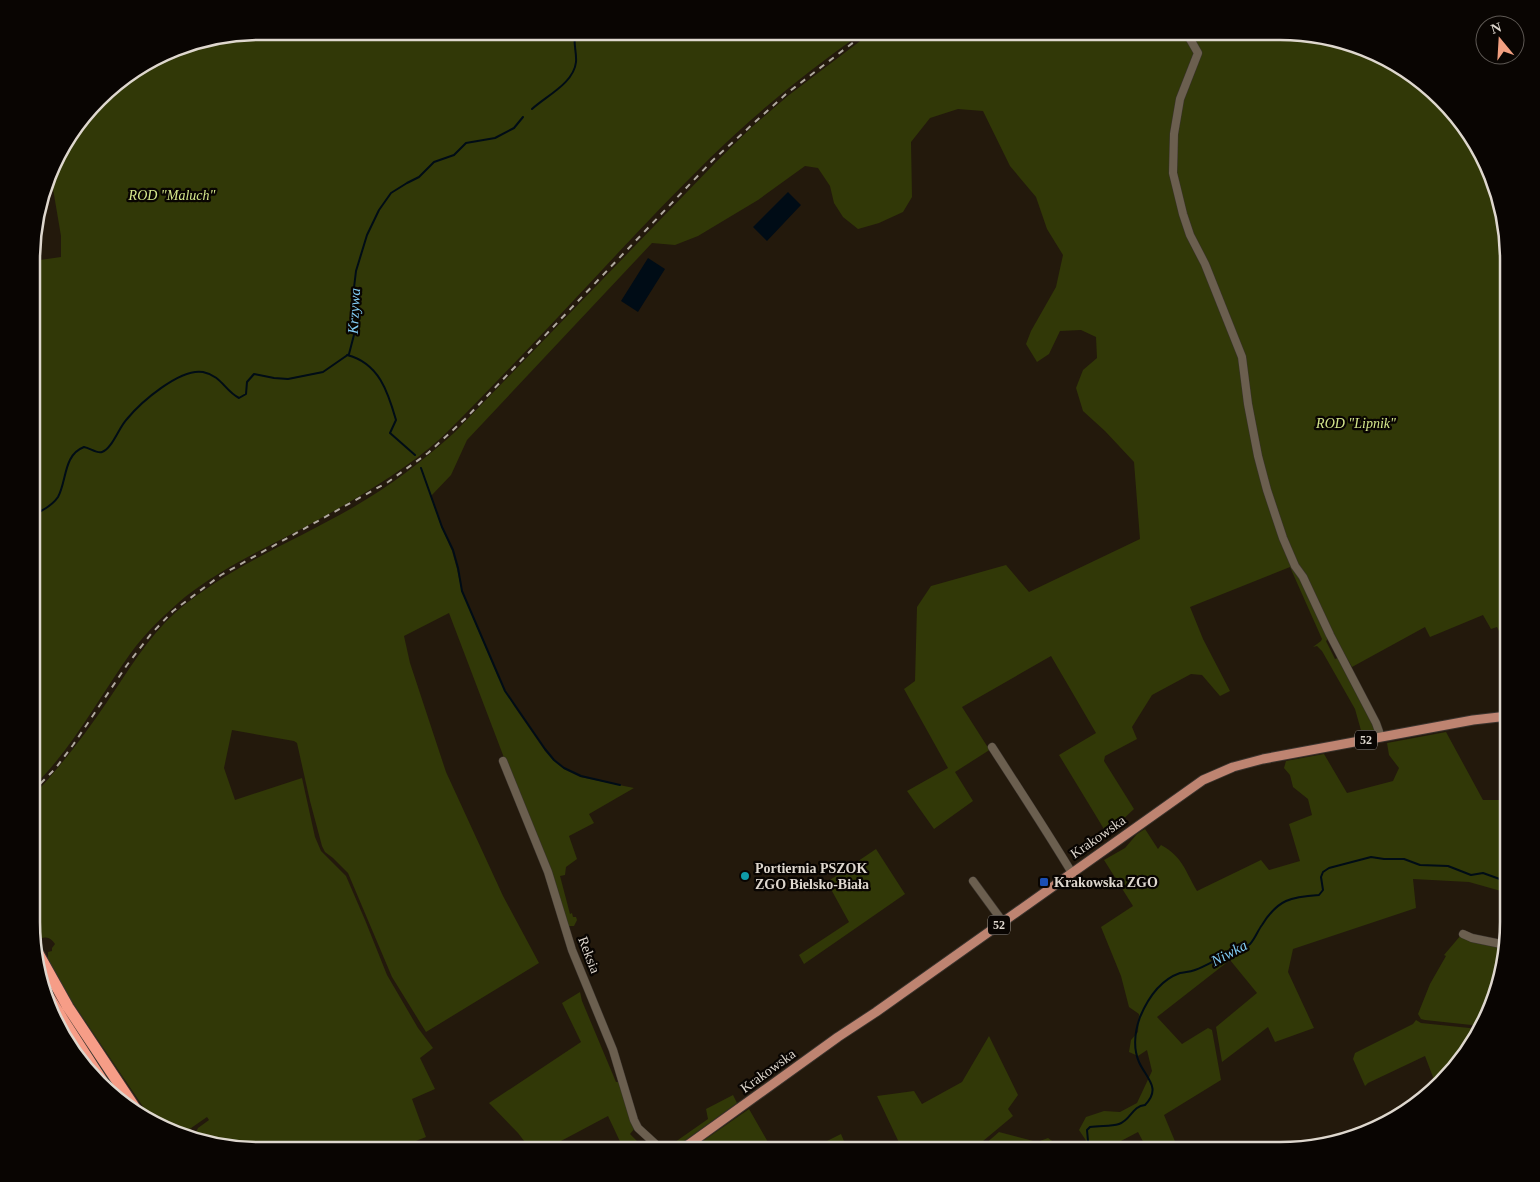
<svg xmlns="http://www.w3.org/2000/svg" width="1540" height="1182" font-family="Georgia,serif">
<rect width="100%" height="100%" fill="#23190c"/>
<!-- green -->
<path fill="#313807" d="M260 31 863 32C809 70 757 112 710 158 646 221 586 288 525 352 497 381 470 410 441 438 402 473 349 503 303 528 263 549 221 569 185 597 165 614 145 633 130 654 98 699 72 749 32 788L33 453 41 449 36 436H33V261L61 257V236L51 177 62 146 110 88 186 44Z
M872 32H1294L1367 49 1430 88 1485 159 1509 260 1508 629 1500 633 1497 627 1491 629 1483 615 1430 637 1425 627 1352 667 1333 634 1326 641 1335 659 1340 657 1365 707 1375 730 1374 733 1362 734 1355 709 1322 651 1317 646 1313 647 1321 641 1322 639 1290 567 1190 607 1203 639 1230 691 1220 696 1202 675 1191 674 1152 695 1132 727 1137 739 1105 756 1104 761 1134 809 1107 834 1059 755 1096 733 1051 656 962 707 987 746 991 749 955 772 973 801 934 829 907 791 948 768 904 689 915 681 917 607 931 586 1006 565 1029 592 1140 539 1134 462 1105 431 1083 411 1076 388 1083 370 1097 358 1096 337 1081 330 1060 331 1049 354 1037 362 1026 344 1031 331 1056 287 1063 255 1047 229 1036 197 1010 166 983 111 958 109 930 118 911 142 912 197 903 212 879 223 858 229 843 217 834 203 830 186 818 168 805 166 758 200 698 236 675 245 652 243 467 440 451 475 431 496 441 526 452 551 457 569 462 592 498 677 514 706 545 751 554 761 564 769 580 777 634 788 589 814 594 823 569 836 577 859 566 867 565 875 560 876 570 914 572 913 573 917H576L577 920 574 926H568L449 613 404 636 410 663 446 772 503 896 539 963 426 1032 392 977 348 873 333 858 325 852 322 846 310 801 297 743 294 741 232 730 224 768 235 800 302 778 315 837 321 851 346 876 365 920 387 975 418 1028 433 1048 420 1058 435 1089 412 1099 426 1137 393 1150H246L199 1139 196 1132 198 1128 209 1120 207 1117 181 1135 173 1133 152 1120 73 1003 48 960V952L52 951V948L55 944C51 938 47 936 40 939L32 922V797C60 767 84 736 107 702 128 671 148 637 176 612 228 567 293 542 352 508 390 486 423 461 455 432L716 162 752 127 789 95Z
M1446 732 1483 800H1508V893L1469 882 1413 879 1416 908 1293 949 1288 972 1314 1028 1275 1042 1268 1027 1222 1062 1216 1027 1257 993 1230 960 1157 1017 1182 1044 1208 1028 1212 1030 1221 1080 1164 1115 1179 1151H1148L1138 1132 1102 1151H1080L1087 1142 1079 1130 1086 1117 1104 1111 1120 1112 1137 1103 1152 1071 1147 1050 1138 1056 1129 1052 1131 1040 1138 1032 1139 1014 1129 1007 1121 976 1101 927 1133 906 1104 860 1125 848 1137 834 1145 829 1158 849 1161 845C1183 857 1185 871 1197 891L1261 860 1269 870 1300 861 1289 824 1312 815 1308 799 1293 787 1290 775 1284 768 1286 761 1324 754 1347 793 1393 781 1399 768 1389 755 1387 743Z
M876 849 905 894 804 964 799 955 849 922 827 882Z
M1461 935 1506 947 1491 1010 1481 1026 1425 1020 1421 1019 1418 1014 1430 984 1446 956 1444 955Z
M580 992 582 1001 616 1082H620L635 1128 630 1134 642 1146 647 1142 656 1149V1150H624L608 1116 544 1150H531L518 1133 489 1103 581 1042 562 1003Z
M1416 1020 1421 1023 1479 1029 1452 1072 1436 1085 1425 1056 1368 1083 1365 1086 1353 1059 1355 1053 1413 1024Z
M989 1036 1018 1095 1008 1109 1013 1116 971 1151H903L877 1096 914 1091 922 1104 962 1082Z
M733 1095 737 1103 676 1147 673 1148 668 1147 708 1119 706 1109Z
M749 1109 773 1151 690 1150Z
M999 1132 1037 1142 1048 1138 1066 1151H977Z
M841 1134 848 1151H808L811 1149Z"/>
<!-- water -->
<path fill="#000c16" d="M788 192 801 205 767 241 753 227Z
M648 258 665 269 638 312 621 301Z"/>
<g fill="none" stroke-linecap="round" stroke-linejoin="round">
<!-- stream -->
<path stroke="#000c16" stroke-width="2" d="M624 31 629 34H635L637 31
M532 109C546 96 574 83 576 62 577 52 572 40 576 31
M347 355C379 363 388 392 396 420L390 433 415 455
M421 468 442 527 453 550 458 568 462 591 505 691 545 749 554 760 564 768 581 776 620 785
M33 515C42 511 52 506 58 497 67 481 63 455 84 447 90 448 97 454 102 452 112 449 119 427 127 419 141 402 180 368 203 372 222 376 224 390 239 398L246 394 247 382 254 374 274 378 288 379 323 372 349 354 355 331 352 304 356 271 367 235 379 210 391 193 407 183 419 177 434 162 454 155 466 143 495 138 514 128 523 117
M1076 1151 1087 1145 1088 1141 1087 1130 1090 1127C1100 1125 1110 1127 1119 1124 1131 1120 1132 1106 1145 1105 1162 1088 1146 1078 1139 1062 1133 1048 1135 1031 1140 1017 1148 998 1160 980 1180 973 1185 972 1190 972 1195 970 1206 966 1215 960 1226 955 1233 952 1245 949 1250 944 1255 939 1258 930 1262 925 1278 899 1291 897 1319 895L1323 890 1321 877 1323 872 1329 868 1371 857 1384 859H1404L1420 865 1448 866 1471 875 1483 873 1508 882"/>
<!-- minor casing -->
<g stroke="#3a332d" stroke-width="9">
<path id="minor" d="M1186 32 1198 53 1180 99 1174 134 1173 173 1183 214 1190 235 1205 264 1242 357 1248 404 1258 456 1267 490 1283 538 1295 566 1303 577 1330 635 1376 723 1381 737
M992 747C1019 789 1046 830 1072 873
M503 761 548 872 572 950 613 1050 634 1120 638 1128 662 1150
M973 881 1003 922
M1463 934 1472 938 1506 945"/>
</g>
<!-- major casing -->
<g stroke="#3a332d" stroke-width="11">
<path id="major" d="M681 1150 838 1037 876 1012 1203 780 1233 767 1263 759 1473 720 1508 716"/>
</g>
<!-- highway casing -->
<g stroke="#3a332d" stroke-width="13">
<path id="highway" d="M35 948 68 1007 137 1111
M47 994 63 1020 112 1096"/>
</g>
<!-- minor -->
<use href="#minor" stroke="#6b5f4f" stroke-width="8"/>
<!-- major -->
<use href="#major" stroke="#be8471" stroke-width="9"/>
<!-- highway -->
<use href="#highway" stroke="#f69d87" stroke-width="11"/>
<!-- rail -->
<path stroke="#b0a99f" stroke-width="2" stroke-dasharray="6 6" stroke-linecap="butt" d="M32 792 55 769 73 745 127 665 151 634 173 611 221 575 388 482 428 453 466 418 713 160 786 94 867 32"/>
</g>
<!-- markers -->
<circle fill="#0f9aa8" stroke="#090502" stroke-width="2" cx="745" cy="876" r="5"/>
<rect fill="#1a4fb4" stroke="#090502" stroke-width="2" x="1039" y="877" width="10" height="10" rx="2.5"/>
<g text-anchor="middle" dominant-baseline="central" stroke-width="4.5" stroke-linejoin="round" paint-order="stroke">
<!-- shield labels -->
<g fill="#090502" stroke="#9e9891" stroke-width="1">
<rect x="1355" y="730.5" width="22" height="19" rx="4"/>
<rect x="988" y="915.5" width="22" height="19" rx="4"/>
</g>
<g font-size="12" font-weight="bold" fill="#ded7ce">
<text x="1366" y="740">52</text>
<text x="999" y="925">52</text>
</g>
<!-- park labels -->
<g font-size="14" font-style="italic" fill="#d4e68b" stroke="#090502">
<text x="172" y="195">ROD "Maluch"</text>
<text x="1356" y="423">ROD "Lipnik"</text>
</g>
<!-- street labels -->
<g font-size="14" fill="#ded7ce" stroke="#090502">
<text transform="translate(1098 837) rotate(-35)">Krakowska</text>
<text transform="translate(589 955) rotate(69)">Reksia</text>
<text transform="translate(768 1071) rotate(-36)">Krakowska</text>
</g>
<!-- poi labels -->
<g font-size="14" font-weight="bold" fill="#ded7ce" stroke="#090502" text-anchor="start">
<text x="755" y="868">Portiernia PSZOK<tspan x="755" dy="16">ZGO Bielsko-Biała</tspan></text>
<text x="1054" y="882">Krakowska ZGO</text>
</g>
<!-- water labels -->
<g font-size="15" font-style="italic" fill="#82ccf4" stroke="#090502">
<text transform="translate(354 311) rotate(-87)">Krzywa</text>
<text transform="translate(1229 953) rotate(-28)">Niwka</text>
</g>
</g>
<!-- crop -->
<path d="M0 0H1540V1182H0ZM260 40H1280A220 220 0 0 1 1500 260V922A220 220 0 0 1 1280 1142H260A220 220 0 0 1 40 922V260A220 220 0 0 1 260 40Z" fill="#090502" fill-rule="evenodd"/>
<path fill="none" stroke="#ded7ce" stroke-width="2.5" d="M260 40H1280A220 220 0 0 1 1500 260V922A220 220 0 0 1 1280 1142H260A220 220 0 0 1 40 922V260A220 220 0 0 1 260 40Z"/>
<!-- north arrow -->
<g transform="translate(1500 40) rotate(342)"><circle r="24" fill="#090502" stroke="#5e5954"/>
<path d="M0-4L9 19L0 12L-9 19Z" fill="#f2a081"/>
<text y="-8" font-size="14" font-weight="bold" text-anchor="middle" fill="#ded7ce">N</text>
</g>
</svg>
